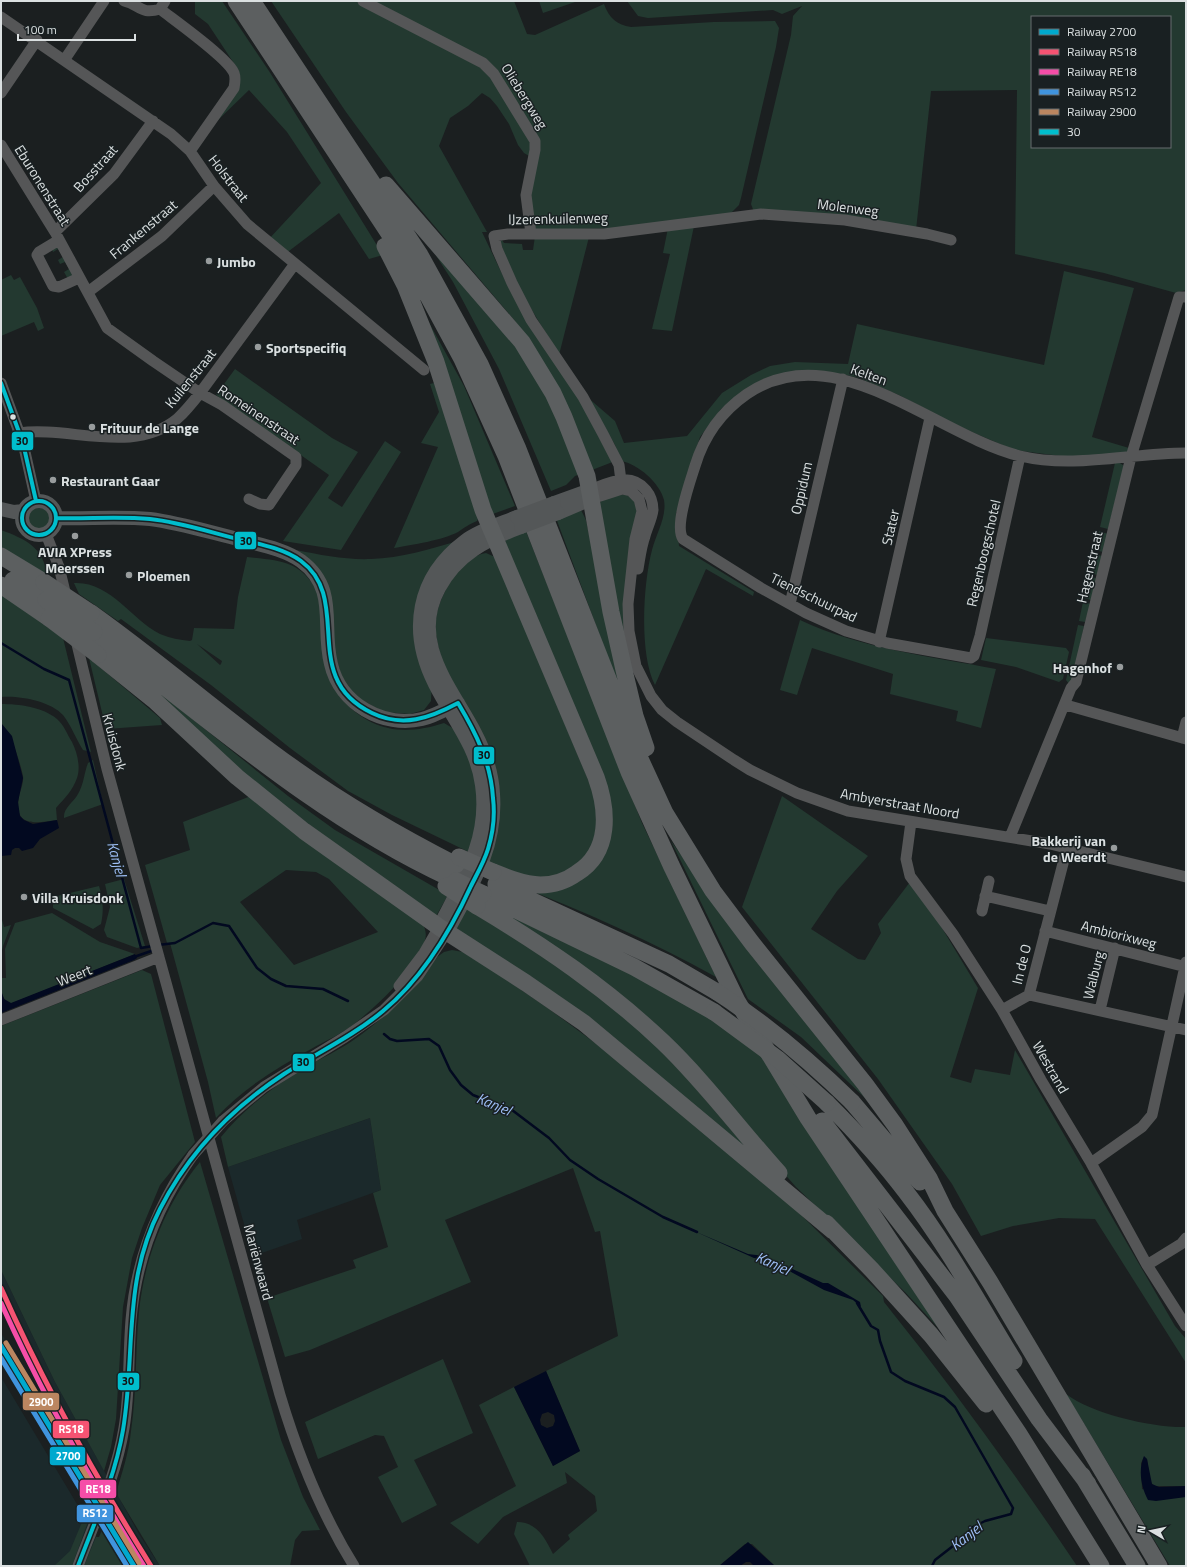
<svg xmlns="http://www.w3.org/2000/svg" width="1187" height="1567" font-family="'Titillium Web',sans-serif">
<rect width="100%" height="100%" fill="#1b1f20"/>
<!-- built -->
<path fill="#1b292b" d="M370 1118 381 1190 297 1220 302 1239 253 1256 228 1167Z
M1 1270 55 1382 139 1534 160 1566H126L1 1362V1333L73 1450 1 1304Z
M1 1377 114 1566H1Z"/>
<!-- green -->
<path fill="#233930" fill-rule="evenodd" d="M195 1H222L269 71 383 255 369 259 339 213 285 254 268 240 321 183 287 132 249 90 215 123 239 71 208 24 195 14Z
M271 1H514L527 34 535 35 604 4C609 18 617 25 631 27L714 22 775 21 779 28 776 47 741 198 739 205 731 213 618 228 536 230 526 199 536 160 524 153 518 145 509 124 497 106 490 98 482 93 468 106 450 118 439 146 487 232H482L505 280 578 397 612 462 610 463 592 470 515 321 398 183 346 112Z
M539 1H578L543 13Z
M627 1H1186V290L1176 293 1104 273 1015 254 1017 90 931 91 916 230 754 212 751 204 791 35 793 16 802 6 782 14 773 10 648 18 638 16ZM1032 17H1170V147H1032Z
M694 226 672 331 652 329 670 254 663 253 668 228Z
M419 229 501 326 542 381 583 473 575 476 566 485 551 491 499 369 453 282Z
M535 236 589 237 559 355 512 277 500 241 502 240 504 243 522 244 523 250H533Z
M59 247 73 272 72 276 68 279 64 272 69 269 65 262 60 264 58 260 63 257 58 249 53 252 52 249Z
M1064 271 1134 288 1092 437 1129 448 1128 452 1076 458 1014 450 958 426 901 396 859 378 842 374 818 372 745 391 721 409 700 437 687 477 679 512H676L679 546 754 592 753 596 706 569 655 685C639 654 643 584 652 550 656 534 667 517 664 500 660 483 638 464 621 461L615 445 586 396 615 421 624 443 687 436 722 393 751 375 770 366 795 362 848 364 857 324 1044 365Z
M11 275 14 280 20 277 37 308 44 328 38 331 34 322 1 336V280Z
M411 290 464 386 515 506 490 515Z
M235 369 332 438 358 452 328 498 342 507 385 441 401 452 341 550 283 541 329 475 216 395Z
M434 383 479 517 477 521C469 524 464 528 458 532 443 540 412 545 394 548L438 447 421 443 439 412 430 384Z
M1115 463H1120L1124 466 1108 529 1100 527Z
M626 494 638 504 627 660 598 505 604 498Z
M27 518a12 12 0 1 1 24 0a12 12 0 1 1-24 0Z
M581 510 586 520 629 714 556 518Z
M1 530C25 539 44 547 47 576L1 551Z
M526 531 642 823 716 977C651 941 586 912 516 885L566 883 610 827 505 542 506 539Z
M1099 531 1108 534 1103 552 1095 550Z
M458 541 438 559 431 701 424 710 410 714 384 712 356 697 342 678 309 561 296 550C321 555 346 560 371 559 401 558 430 549 458 541Z
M486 553 495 557 595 796C596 807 598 821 597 833 593 862 557 882 529 877 515 874 501 867 488 862L496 835 441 658C438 645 434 632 436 618 439 596 461 556 486 553Z
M1094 554 1102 556 1097 575 1090 573Z
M247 557C282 561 299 560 318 592L342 699C371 732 404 736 444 723L456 730 468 748 481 801 473 854 392 815 348 791 290 748 211 685 121 619 118 621 79 594 74 583C110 581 131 619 160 634 170 638 180 640 190 641L192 640 194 628 234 629 238 597ZM197 644 222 661 221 664 220 665Z
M1089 577 1097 578 1091 600 1084 598Z
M1 594 63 638 91 752 83 750C76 739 71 725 63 715 51 701 18 695 1 697Z
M1083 602 1091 604 1085 622 1079 621Z
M800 620C862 649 929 656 996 669L981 728 956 721 958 711 890 694 893 674 812 648 797 695 780 690Z
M1078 625 1084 626 1072 682 1069 684 1066 680Z
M986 638 1066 648 1069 652 1063 679 1059 682 1016 667 981 660Z
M101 651 170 701 288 796 335 830 448 895 435 918 240 773Z
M89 658 160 718 162 725 106 729Z
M1 704C19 704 43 707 57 719 64 725 67 734 72 742 77 752 81 767 77 778 73 790 64 799 56 808L57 820C37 823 13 828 19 797 20 791 24 783 23 776 20 762 11 733 1 723Z
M93 760 103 804 64 818C63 808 74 802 78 794 84 784 84 773 88 763Z
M251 796 422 922C425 928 427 934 425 940 417 969 377 1006 353 1025 341 1034 325 1041 311 1049 277 1068 242 1089 216 1118L208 1082 170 943H167L145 865 190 850 183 822ZM286 870 316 872 329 879 378 932 294 965 240 902Z
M782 796 868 856 837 891 811 929 858 959 865 960 881 933 878 924 910 882 924 898 978 988 950 1077 971 1083 975 1069 1010 1075 1015 1050 1175 1326 1186 1339V1363L1095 1219 1059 1218 1013 1226 981 1236 952 1184 878 1079 742 907Z
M671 841 737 933 829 1049 866 1099 801 1037 748 999Z
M124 879 145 946 137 948 107 937 104 930 110 907 105 884Z
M99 886C103 899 104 910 101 924L93 929 53 908V897Z
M484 901 638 977 705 1014 758 1050 944 1334 905 1292 796 1187 710 1089Z
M466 907 568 971 643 1033 687 1078 750 1152 456 928Z
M52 913 100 942 135 954 10 1004C0 997 1 989 1 978H6L5 949 15 923Z
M1 916 4 927 11 925 3 946 1 955Z
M452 950 463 952 504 978 549 1009 606 1051 793 1207 883 1296 884 1302C952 1387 1016 1475 1077 1566H775L752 1544H745L719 1566H530L514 1534 517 1522C537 1522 545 1538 553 1554L570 1539 568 1535 597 1511 595 1496 565 1472 567 1483 503 1517 478 1544 450 1523 516 1486 479 1405 514 1387 553 1466 580 1451 546 1371 618 1336 600 1231 595 1232 573 1168 445 1220 471 1282 310 1350 285 1357 267 1298 356 1268 353 1260 388 1247 373 1193 381 1190 370 1118 228 1167 221 1137C244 1109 273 1086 305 1068 321 1058 340 1050 355 1039 388 1016 413 988 437 957L444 952Z
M142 970 151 974 195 1142 160 1185 142 1228 132 1258 123 1307 116 1419 111 1447 104 1471 55 1382 1 1270V1026Z
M200 1162 281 1440 303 1497 320 1530 302 1531 295 1540 290 1566H160L116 1493C122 1473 129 1452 131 1431 137 1392 135 1352 139 1312 144 1259 166 1203 200 1162Z
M443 1359 473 1433 414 1460 437 1505 402 1523 378 1477 398 1467 384 1436 375 1435 318 1459 305 1422Z
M1066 1394C1092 1414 1153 1428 1186 1427V1486H1154L1150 1481 1147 1459 1144 1457 1141 1463 1142 1489 1174 1497H1186V1566H1170Z
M87 1510 91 1513 72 1566H54L70 1551Z
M102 1530 123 1566H84L96 1537H99Z"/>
<!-- water -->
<path fill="#020920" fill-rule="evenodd" d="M1 723 12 736 23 778 18 802 20 816 24 820 33 824 57 820 59 828 40 839 33 848 22 851 19 848H15L12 850 11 855 1 856Z
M135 954 137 958 134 960 1 1013V990L4 999 11 1003Z
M694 1231 748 1254 765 1256 768 1260 754 1258Z
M786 1266 823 1283H828L860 1302 861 1307 853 1300 824 1290 782 1267Z
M546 1371 580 1451 553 1466 514 1387ZM548 1412 554 1415 555 1421 553 1426 547 1428 541 1425 540 1420 542 1414Z
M1144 1456 1147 1459 1152 1484 1159 1487 1186 1486V1497L1156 1501 1148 1500C1141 1487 1138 1470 1144 1456Z
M748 1542 775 1566H754L750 1562H746L740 1566H719Z"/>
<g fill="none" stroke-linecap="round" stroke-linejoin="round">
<!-- stream -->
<path stroke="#020920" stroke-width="2.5" d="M1 643 44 669 69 680 141 948 153 946
M158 945 175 943 213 923 229 926 257 968 271 979 286 986 323 989 348 1001
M134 957 154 950
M384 1034 390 1039 397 1041 429 1039 439 1046 450 1070 461 1085 473 1095 512 1110 549 1138 570 1160 598 1179 663 1217 697 1232
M759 1258 784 1268
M857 1303 871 1326 878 1330 880 1341 891 1372 905 1381 944 1397 955 1407 1013 1508 1011 1514 985 1521 973 1527 962 1539 935 1560 932 1566"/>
<!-- minor -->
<path stroke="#555657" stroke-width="11" d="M124 1C140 5 141 15 160 9L165 1
M363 1 483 63 494 74 535 141V150L526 195 531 234
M160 9C174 20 228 58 234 73 236 78 235 82 234 88L190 151
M1 17 171 134 190 151 214 186 247 224 424 370
M65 59 104 1
M1 93 37 40
M1 145 55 232 107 328 153 361 200 393 222 405 296 457V465L269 505 260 504 249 499
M55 232 114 174 153 121
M59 240 39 252 37 255 53 286 59 287 79 278
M88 292 162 236 214 186
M1 383 23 443 36 501
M19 433C70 426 133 455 177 419 186 411 193 402 200 393L294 265
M1020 456 980 636 974 656 971 658 887 643 846 631 806 613 761 588 683 539C674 526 690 482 695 466 704 436 721 412 747 394 835 334 935 435 1020 456 1075 469 1130 453 1186 453
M622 489 619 465 603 434 583 397 531 320 512 283 497 249 494 236 508 234H604L761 214 845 220 927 234 951 240
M590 490C609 483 630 471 646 490 651 496 653 503 653 510 652 519 647 528 645 536 641 547 640 558 638 569
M591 499 622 489 631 491 639 499 642 511 635 539 628 604 629 631 636 666 651 696 662 710 677 722 734 760 750 770 797 793 848 811 1050 844 1186 877
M46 534 59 567 67 600
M790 604 843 379
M75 636 107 769 280 1395C298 1455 321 1513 354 1566
M879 642 930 418
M1066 705 1186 739
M1182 738 1186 722
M911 822 906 859 910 876 953 934 1002 1010 1041 1080 1091 1163 1147 1265 1186 1326
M1010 837 1071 688 1076 682 1131 457 1179 297H1186
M985 896 1050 911
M982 911 989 881
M1045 931 1186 967
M399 986 424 953 439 927
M1029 995 1186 1030
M1002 1010 1029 995 1067 848
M1100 1010 1115 948
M1 1020 159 957
M223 1121 264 1087 345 1037 384 1010 418 976 447 932
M1091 1163 1142 1127 1152 1115 1186 962
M1147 1265 1181 1244 1186 1238
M78 1566C95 1520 116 1477 124 1428 130 1393 128 1356 131 1320 136 1259 158 1204 193 1155"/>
<!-- major -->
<path stroke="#545758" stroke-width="14" d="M22 518a17 17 0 1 1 34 0a17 17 0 1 1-34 0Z
M554 503 590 490
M1 509 14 512 23 511
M558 513 591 499
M56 518C87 519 119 516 150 519 181 523 212 533 242 540 261 545 284 549 301 561 339 589 321 626 331 664 340 704 383 728 422 719 435 716 446 709 458 703
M439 927C463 880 490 839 482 785 477 746 452 718 435 684 408 631 417 577 465 541 480 530 500 524 517 517
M447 932C471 887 497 847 493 794 492 773 485 752 475 733 452 688 409 643 439 588 457 554 486 540 521 527"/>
<!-- highway -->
<path stroke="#5c5f60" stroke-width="17" d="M236 1 398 247 428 296 462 359 506 456 629 772 671 865 737 1001 808 1118 1019 1434 1101 1566
M252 1 420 255 480 364 518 449 636 750 665 813 713 891 752 943 865 1084 895 1125 929 1178 945 1211 990 1282 1159 1566
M386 185 522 342 553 393 564 417 587 476 611 612 624 670 635 716 646 748
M385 246 405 285 436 362 483 510 596 777C608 810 611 852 577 873 566 881 553 885 540 885 523 884 508 878 493 872
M1 556 44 582
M13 580 46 600
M1 585 49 618
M91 613C160 662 223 718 292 767 344 804 399 836 456 865
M94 632C209 719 318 817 450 878
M98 655 154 700 237 777 304 831 439 927 526 983 584 1023 833 1231
M496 884 669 964 717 992
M483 894 634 967 714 1012
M477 906C544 946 606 988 663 1042 705 1082 740 1130 779 1173
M852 1102 920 1182
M827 1103C855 1131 882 1160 906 1192 947 1245 979 1304 1014 1361
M822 1121 957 1296 1039 1419 1088 1484
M826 1223 872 1270 931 1335 986 1404
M1082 1475 1137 1566"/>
<!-- minor-bridge -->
<path stroke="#555657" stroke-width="11" d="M193 1155 223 1121"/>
<!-- major-bridge -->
<path stroke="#545758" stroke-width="14" d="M517 517 554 503
M521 527 558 513"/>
<!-- highway-bridge -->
<path stroke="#5c5f60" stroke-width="17" d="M44 582 91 613
M46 600 94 632
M49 618 98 655
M459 857 493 872
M456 881 483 894
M446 886 477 906
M717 992C766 1024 810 1061 852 1102
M714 1012 778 1059 827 1103"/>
<!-- bus-1 casing -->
<g stroke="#192022" stroke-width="7">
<path id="bus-1" d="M1 383 23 443 36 501
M22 518a17 17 0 1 1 34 0a17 17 0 1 1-34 0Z
M56 518C87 519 119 516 150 519 180 522 209 532 238 539 259 544 283 548 301 561 354 600 298 678 372 713 403 728 430 718 458 703 476 733 491 763 493 798 495 815 493 833 488 849 484 862 477 874 471 886 450 932 423 978 383 1011 353 1036 317 1053 284 1074 232 1108 188 1154 160 1209 122 1283 136 1352 123 1430 115 1477 95 1521 78 1566"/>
</g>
<!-- bus-1 -->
<use href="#bus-1" stroke="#00becd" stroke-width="4"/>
<!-- rail-1 casing -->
<g stroke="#192022" stroke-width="8">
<path id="rail-1" d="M1 1346 134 1566"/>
</g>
<!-- rail-2 casing -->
<g stroke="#192022" stroke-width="8">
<path id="rail-2" d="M1 1288C44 1385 95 1476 151 1566"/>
</g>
<!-- rail-3 casing -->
<g stroke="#192022" stroke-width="8">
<path id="rail-3" d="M1 1303C42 1394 91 1481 144 1566"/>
</g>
<!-- rail-4 casing -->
<g stroke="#192022" stroke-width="8">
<path id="rail-4" d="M1 1358 127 1566"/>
</g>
<!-- rail-5 casing -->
<g stroke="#192022" stroke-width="8">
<path id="rail-5" d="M6 1343 139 1563"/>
</g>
<!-- rail-1 -->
<use href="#rail-1" stroke="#00a9ce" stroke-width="5"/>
<!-- rail-2 -->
<use href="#rail-2" stroke="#f65372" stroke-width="5"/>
<!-- rail-3 -->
<use href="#rail-3" stroke="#f54da8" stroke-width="5"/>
<!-- rail-4 -->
<use href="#rail-4" stroke="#4094de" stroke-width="5"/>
<!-- rail-5 -->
<use href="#rail-5" stroke="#bb8660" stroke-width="5"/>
</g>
<!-- markers -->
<g fill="#989c9d" stroke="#192022" stroke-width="1.5">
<circle cx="209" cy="261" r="4"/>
<circle cx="258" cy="347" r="4"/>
<circle cx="92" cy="427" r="4"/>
<circle cx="53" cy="480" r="4"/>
<circle cx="75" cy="536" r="4"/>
<circle cx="129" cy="575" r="4"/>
<circle cx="1120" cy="667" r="4"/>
<circle cx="1114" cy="848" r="4"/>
<circle cx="24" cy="897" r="4"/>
</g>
<circle fill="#dbe0e1" stroke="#192022" stroke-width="1.5" cx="13" cy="417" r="3.5"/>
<g text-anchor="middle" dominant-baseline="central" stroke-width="3" stroke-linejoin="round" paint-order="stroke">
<!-- street labels -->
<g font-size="14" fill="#dbe0e1" stroke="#192022">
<text transform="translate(525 96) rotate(58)">Oliebergweg</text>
<text transform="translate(95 168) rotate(-48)">Bosstraat</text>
<text transform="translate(229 178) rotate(52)">Holstraat</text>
<text transform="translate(43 185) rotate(58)">Eburonenstraat</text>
<text transform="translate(848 207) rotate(7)">Molenweg</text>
<text transform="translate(558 218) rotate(-1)">IJzerenkuilenweg</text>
<text transform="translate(143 229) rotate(-40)">Frankenstraat</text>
<text transform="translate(869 374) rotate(20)">Kelten</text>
<text transform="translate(190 378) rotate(-51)">Kuilenstraat</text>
<text transform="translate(259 414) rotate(34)">Romeinenstraat</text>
<text transform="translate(801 488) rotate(-77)">Oppidum</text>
<text transform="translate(890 527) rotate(-77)">Stater</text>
<text transform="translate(983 553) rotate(-77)">Regenboogschotel</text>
<text transform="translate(1089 567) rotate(-77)">Hagenstraat</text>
<text transform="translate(814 597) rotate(26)">Tiendschuurpad</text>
<text transform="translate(115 742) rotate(75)">Kruisdonk</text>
<text transform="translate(900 803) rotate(10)">Ambyerstraat Noord</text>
<text transform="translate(1119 934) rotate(14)">Ambiorixweg</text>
<text transform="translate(1021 964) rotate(-76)">In de O</text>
<text transform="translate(74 975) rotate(-22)">Weert</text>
<text transform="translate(1093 975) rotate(-76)">Walburg</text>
<text transform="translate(1051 1067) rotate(60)">Westrand</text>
<text transform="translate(259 1262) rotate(75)">Mariënwaard</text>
</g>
<!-- poi labels -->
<g font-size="14" font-weight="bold" fill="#dbe0e1" stroke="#192022" text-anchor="start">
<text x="217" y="261">Jumbo</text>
<text x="266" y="347">Sportspecifiq</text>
<text x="100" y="427">Frituur de Lange</text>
<text x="61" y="480">Restaurant Gaar</text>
<text x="75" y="551" text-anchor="middle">AVIA XPress<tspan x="75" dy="16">Meerssen</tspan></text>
<text x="137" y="575">Ploemen</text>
<text x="1112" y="667" text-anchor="end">Hagenhof</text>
<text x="1106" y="840" text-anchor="end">Bakkerij van<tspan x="1106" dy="16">de Weerdt</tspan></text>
<text x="32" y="897">Villa Kruisdonk</text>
</g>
<!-- water labels -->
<g font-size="15" font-style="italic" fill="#9ebff7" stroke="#192022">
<text transform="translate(117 859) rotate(75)">Kanjel</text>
<text transform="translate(494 1104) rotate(23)">Kanjel</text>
<text transform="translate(773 1263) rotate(24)">Kanjel</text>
<text transform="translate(966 1536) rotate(-38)">Kanjel</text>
</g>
</g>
<g stroke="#192022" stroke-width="1.5">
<rect x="11" y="431" width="23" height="20" rx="4" fill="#00becd"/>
<rect x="234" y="531" width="23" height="19" rx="4" fill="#00becd"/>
<rect x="473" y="746" width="22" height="19" rx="4" fill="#00becd"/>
<rect x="292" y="1053" width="23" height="19" rx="4" fill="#00becd"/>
<rect x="117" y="1372" width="23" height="19" rx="4" fill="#00becd"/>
<rect x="22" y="1392" width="38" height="19" rx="4" fill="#bb8660"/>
<rect x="52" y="1420" width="38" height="19" rx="4" fill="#f65372"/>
<rect x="49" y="1446" width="37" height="20" rx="4" fill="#00a9ce"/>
<rect x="79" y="1479" width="38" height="20" rx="4" fill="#f54da8"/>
<rect x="76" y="1504" width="38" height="19" rx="4" fill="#4094de"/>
</g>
<g font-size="11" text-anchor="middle" font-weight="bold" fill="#fff">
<text x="41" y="1406">2900</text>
<text x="71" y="1433">RS18</text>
<text x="68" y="1460">2700</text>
<text x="98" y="1493">RE18</text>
<text x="95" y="1517">RS12</text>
</g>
<g font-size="11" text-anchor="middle" font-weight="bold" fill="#111">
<text x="22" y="445">30</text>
<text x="246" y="545">30</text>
<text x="484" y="759">30</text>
<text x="303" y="1066">30</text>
<text x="128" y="1385">30</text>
</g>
<!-- border -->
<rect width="1187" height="1567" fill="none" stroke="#dbe0e1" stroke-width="4"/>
<!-- legend -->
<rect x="1031" y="16" width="140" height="132" fill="#192022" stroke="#676d6e"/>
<rect x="1039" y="29" width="20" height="6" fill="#00a9ce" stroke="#676d6e"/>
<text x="1067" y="36" font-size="12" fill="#dbe0e1">Railway 2700</text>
<rect x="1039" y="49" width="20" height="6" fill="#f65372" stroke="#676d6e"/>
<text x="1067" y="56" font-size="12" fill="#dbe0e1">Railway RS18</text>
<rect x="1039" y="69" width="20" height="6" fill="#f54da8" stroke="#676d6e"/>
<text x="1067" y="76" font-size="12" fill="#dbe0e1">Railway RE18</text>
<rect x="1039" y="89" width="20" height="6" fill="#4094de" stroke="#676d6e"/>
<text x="1067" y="96" font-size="12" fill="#dbe0e1">Railway RS12</text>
<rect x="1039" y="109" width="20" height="6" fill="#bb8660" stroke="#676d6e"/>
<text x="1067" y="116" font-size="12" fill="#dbe0e1">Railway 2900</text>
<rect x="1039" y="129" width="20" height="6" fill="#00becd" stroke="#676d6e"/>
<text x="1067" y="136" font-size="12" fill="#dbe0e1">30</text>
<!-- north arrow -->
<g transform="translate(1151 1531) rotate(279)" stroke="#192022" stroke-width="3" paint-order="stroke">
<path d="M0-3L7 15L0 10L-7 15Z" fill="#dbe0e1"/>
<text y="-6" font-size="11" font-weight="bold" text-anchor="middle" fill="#dbe0e1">N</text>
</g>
<!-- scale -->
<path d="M18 34v6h117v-6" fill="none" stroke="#dbe0e1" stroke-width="2"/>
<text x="24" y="34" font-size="12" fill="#dbe0e1" stroke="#192022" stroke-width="3" paint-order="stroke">100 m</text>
</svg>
